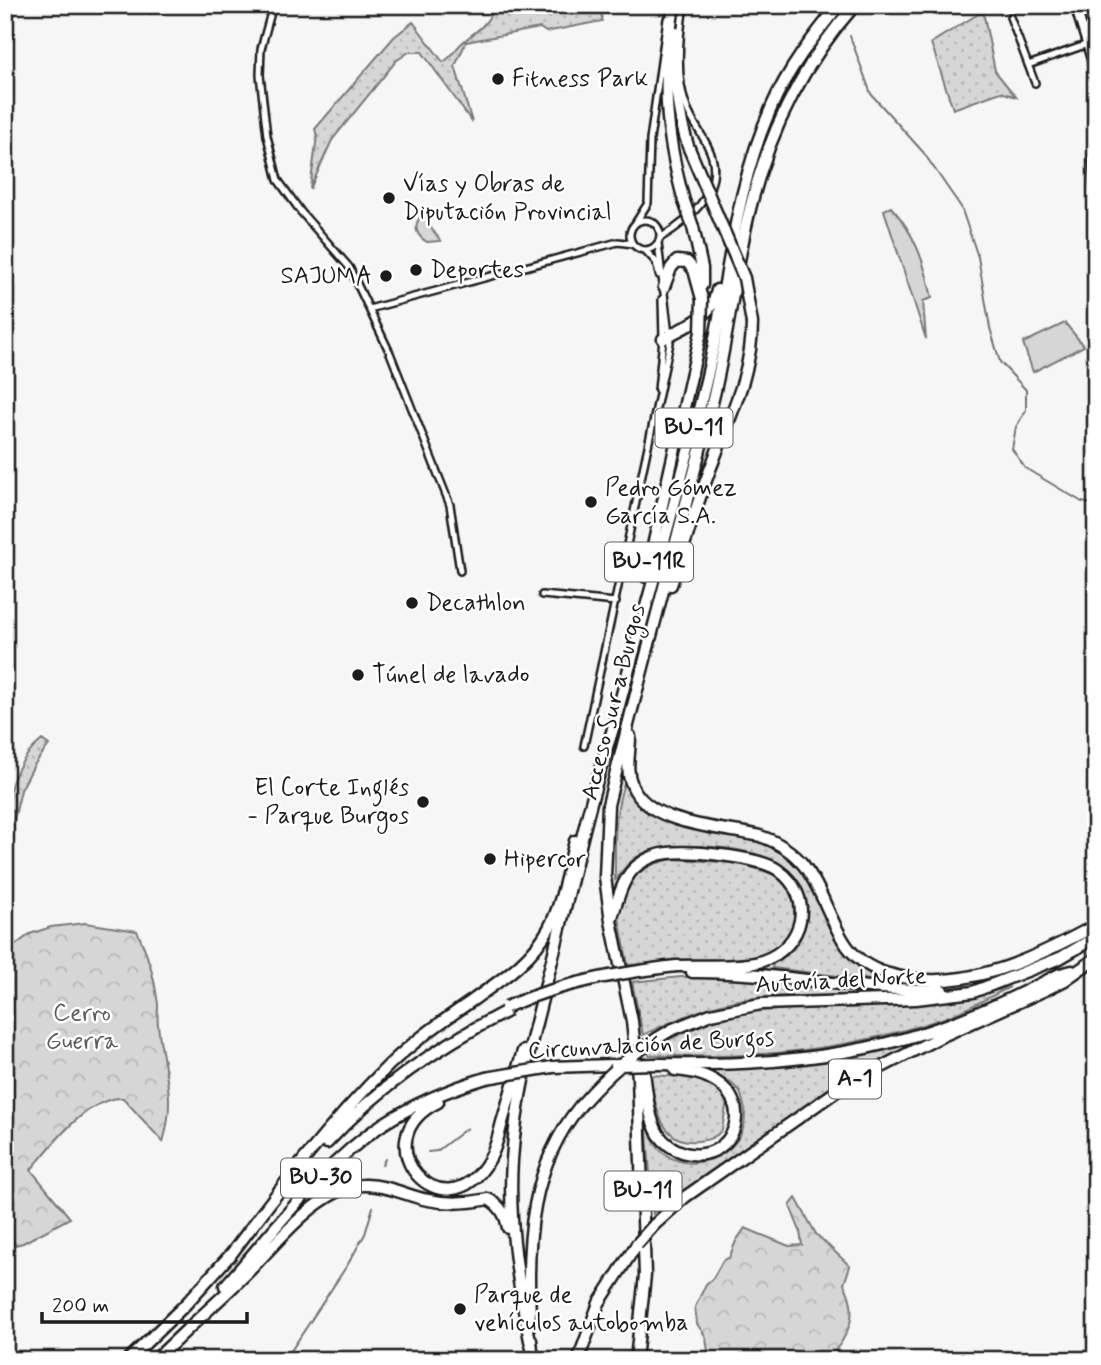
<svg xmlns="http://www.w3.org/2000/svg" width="1101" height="1365" font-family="Mynerve,sans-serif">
<defs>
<pattern id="grass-dots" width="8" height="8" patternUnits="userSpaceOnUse" patternTransform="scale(1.75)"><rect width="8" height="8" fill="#d6d6d6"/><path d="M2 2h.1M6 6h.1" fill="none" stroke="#b7b7b7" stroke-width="1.8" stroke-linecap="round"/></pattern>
<pattern id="forest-crowns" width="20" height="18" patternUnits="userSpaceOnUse" patternTransform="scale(1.75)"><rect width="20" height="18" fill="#d6d6d6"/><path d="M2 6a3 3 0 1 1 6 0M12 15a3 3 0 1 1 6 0" fill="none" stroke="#b7b7b7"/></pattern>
</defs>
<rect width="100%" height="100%" fill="#f6f6f6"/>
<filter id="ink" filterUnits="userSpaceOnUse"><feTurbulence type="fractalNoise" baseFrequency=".0143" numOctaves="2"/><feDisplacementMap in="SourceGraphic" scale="14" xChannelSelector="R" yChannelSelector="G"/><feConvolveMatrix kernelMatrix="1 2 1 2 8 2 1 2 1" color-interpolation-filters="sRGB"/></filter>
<g filter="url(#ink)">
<!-- grass -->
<path fill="url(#grass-dots)" stroke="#797979" stroke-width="2" d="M494 5H580L582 9 589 5H596L602 16V21L546 32 540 28 466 42 455 66 472 122 422 52H409L396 61 332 140 310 189 317 136 315 129 394 37 413 22 443 62C451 58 454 51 460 45 475 30 487 29 494 5Z
M983 11 995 71 1016 97 1001 92 953 109 931 43Z
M42 740 49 745 34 765 21 790 11 833 5 838C5 800 10 766 42 740Z
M625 781 635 799 649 811 748 836 772 844 794 857 812 884 827 922 854 963 879 981 772 968 773 963C813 945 819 892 783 866 757 846 671 839 642 854 630 860 623 870 615 880 615 848 613 811 625 781Z
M672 859 737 863 774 874 787 886 793 901 795 921 784 944 764 956 734 960 628 965 618 913 625 894 637 874 654 864Z
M681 977H753L869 992 868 996C825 996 782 994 739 1000 706 1006 674 1020 643 1035L632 982Z
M1010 987C987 998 965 1011 941 1019 847 1051 747 1060 649 1055L647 1049 711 1021 755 1011 973 996Z
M926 1037 846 1079 748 1145 653 1214 646 1120C648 1127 650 1134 653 1140 676 1184 754 1159 744 1106 743 1101 742 1095 739 1091 732 1081 719 1076 708 1070 783 1067 854 1059 926 1037Z
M650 1075C680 1077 708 1073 727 1101L722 1130C715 1138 709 1140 698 1141 659 1145 655 1103 650 1075Z"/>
<!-- forest -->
<path fill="url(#forest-crowns)" stroke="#797979" stroke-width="2" d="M85 923 137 931C147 952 155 980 158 1004 158 1011 157 1018 158 1025 163 1071 177 1094 163 1142L123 1098C87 1097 52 1145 31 1170L70 1218 23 1243 15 1245 5 1222V953L30 934 51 927Z
M796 1198 816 1234 850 1266 844 1284C860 1313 849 1337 827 1360H709L706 1337 697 1324 695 1307 706 1284 713 1278 723 1260 729 1258 736 1241 745 1228 789 1246 802 1245 800 1231 790 1206Z"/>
<!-- garden -->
<path fill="#d6d6d6" stroke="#797979" stroke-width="2" d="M891 207C915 233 925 264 932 298L923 301 926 339 884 210Z
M426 212 431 228 441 241 427 242C413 234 413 221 426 212Z
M1065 323 1084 346 1033 372 1023 343Z"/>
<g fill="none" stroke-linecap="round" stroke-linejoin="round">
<!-- stream -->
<path stroke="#727272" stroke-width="2" d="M850 36 871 94 923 152 961 207 978 257 990 328 1000 362 1026 390V410L1016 427 1012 449 1025 468 1082 502 1096 505
M428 1152 437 1151 467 1128
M382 1165 385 1159
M285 1360 348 1264 365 1234 373 1207
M1094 1360 1096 1348"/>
<!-- street casing -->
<g stroke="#1c1c1c" stroke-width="10">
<path id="street" d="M273 5 261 49 260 75 267 136 278 180 301 212 349 267 390 353 450 505 460 571
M1010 17 1035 83
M1028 65 1088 44
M630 235a15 15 0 1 1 30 0a15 15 0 1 1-30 0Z
M636 222 648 203 650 140 667 19
M660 238C687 222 722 193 712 157 707 139 693 125 687 108 675 78 679 37 684 5
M645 250 656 262 659 275
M369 309 618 242 633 244
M658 390 663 339 662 299
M542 595 616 602
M584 746 670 343 658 243"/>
</g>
<!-- secondary casing -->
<g stroke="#1c1c1c" stroke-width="13">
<path id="secondary" d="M1075 5 1096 72
M1096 116 1094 160 1096 190"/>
</g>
<!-- highway casing -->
<g stroke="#1c1c1c" stroke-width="15">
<path id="highway" d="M674 5C662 79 664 129 684 201
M676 33C673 73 676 108 688 146
M693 227 702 268V285
M664 287 671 268 677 261 687 262 694 270 702 299
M663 339C686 325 712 319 717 290
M646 577 701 332
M671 585C685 544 697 502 713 462 730 415 752 374 752 323
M630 736C630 753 625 770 632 785 649 826 722 827 760 836 816 855 817 896 843 940 853 957 870 969 889 974 961 995 1034 959 1096 925
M612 917C618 900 622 877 638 865 646 859 658 854 668 853 691 850 760 857 778 870 816 897 804 947 762 961 742 968 698 965 676 966
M692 972C776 971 858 992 942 990
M671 1030 711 1014 761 1004 916 999 973 992 1060 958 1096 937
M658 1064C746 1066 839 1060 923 1033 971 1018 1016 997 1060 974L1072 971
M643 1066C647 1088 647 1116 659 1135 665 1144 675 1150 685 1153 742 1167 767 1076 675 1070
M552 1067 612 1065
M438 1102C359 1141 444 1238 489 1160 497 1147 499 1132 503 1119 510 1096 516 1073 523 1051
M327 1143C378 1087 438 1047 505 1012
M654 1225 685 1197 841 1088 938 1038 1043 991 1065 980 1096 958
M229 1257C279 1190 329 1124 389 1065 414 1041 444 1020 473 1000 502 979 532 960 549 928 562 904 568 868 575 841
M225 1286C274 1231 321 1166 383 1124 414 1104 450 1089 486 1078
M530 1314C526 1241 531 1165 580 1106
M193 1324C210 1308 227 1293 244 1276 274 1247 320 1184 366 1185 388 1185 407 1196 428 1200 447 1204 469 1203 488 1199 500 1205 506 1215 508 1228
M531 1340 533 1360
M531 1345C518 1285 508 1222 512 1160 517 1082 541 1007 559 932 576 865 590 797 612 732 642 617 676 504 704 389 728 295 731 196 772 106 788 69 813 37 839 5
M128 1360 185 1305 232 1253
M155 1360 195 1322
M578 1360 599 1303 637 1244
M636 1360 645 1275 638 1078 632 1021 611 921 605 877 608 805C641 669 679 534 713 399 729 333 735 265 752 201 771 128 804 62 855 5"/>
</g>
<!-- street -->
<use href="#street" stroke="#fff" stroke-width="5"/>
<!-- secondary -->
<use href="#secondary" stroke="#fff" stroke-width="8"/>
<!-- highway -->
<use href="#highway" stroke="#fff" stroke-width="10"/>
<!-- highway-bridge casing -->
<g stroke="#1c1c1c" stroke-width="15" stroke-linecap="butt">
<path id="highway-bridge" d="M688 146 744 278 752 323
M684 201 693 227
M701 332 702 299
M506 1007C560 983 618 973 676 966
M616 1065 658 1064
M486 1078 552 1067
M580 1106C609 1073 633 1052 671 1030
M637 1244 654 1225"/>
</g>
<!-- highway-bridge -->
<use href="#highway-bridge" stroke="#fff" stroke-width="10"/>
</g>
</g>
<!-- markers -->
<g fill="#1c1c1c" stroke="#fff" stroke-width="2.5">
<circle cx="498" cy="79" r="7"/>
<circle cx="389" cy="198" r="7"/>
<circle cx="416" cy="270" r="7"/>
<circle cx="386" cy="276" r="7"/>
<circle cx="591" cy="502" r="7"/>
<circle cx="412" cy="603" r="7"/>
<circle cx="358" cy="675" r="7"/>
<circle cx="423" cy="802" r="7"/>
<circle cx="490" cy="859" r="7"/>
<circle cx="460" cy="1309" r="7"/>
</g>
<g text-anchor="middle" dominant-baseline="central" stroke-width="5" stroke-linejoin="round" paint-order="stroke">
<!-- shield labels -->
<g fill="#fff" stroke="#606060" stroke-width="2">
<rect x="655.5" y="408.5" width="77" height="39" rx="5"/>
<rect x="605" y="542.5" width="88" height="39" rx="5"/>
<rect x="829" y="1059.5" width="52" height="39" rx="5"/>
<rect x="281" y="1158.5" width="80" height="39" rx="5"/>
<rect x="604.5" y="1171.5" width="77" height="39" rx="5"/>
</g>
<g font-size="23" font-weight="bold" fill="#1c1c1c">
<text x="694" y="428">BU-11</text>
<text x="649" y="562">BU-11R</text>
<text x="855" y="1079">A-1</text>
<text x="321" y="1178">BU-30</text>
<text x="643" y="1191">BU-11</text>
</g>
<!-- poi labels -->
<g font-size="24" fill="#1c1c1c" stroke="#fff" text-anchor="start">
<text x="512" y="79">Fitness Park</text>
<text x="403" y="184">Vías y Obras de<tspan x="403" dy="28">Diputación Provincial</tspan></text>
<text x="430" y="270">Deportes</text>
<text x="372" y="276" text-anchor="end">SAJUMA</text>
<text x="605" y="488">Pedro Gómez<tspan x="605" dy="28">García S.A.</tspan></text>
<text x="426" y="603">Decathlon</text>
<text x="372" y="675">Túnel de lavado</text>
<text x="409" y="788" text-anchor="end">El Corte Inglés<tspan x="409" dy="28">- Parque Burgos</tspan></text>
<text x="504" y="859">Hipercor</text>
<text x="474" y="1295">Parque de<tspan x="474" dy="28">vehículos autobomba</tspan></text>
</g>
<!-- street labels -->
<g font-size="24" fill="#1c1c1c" stroke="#fff">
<text transform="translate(614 702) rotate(-76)">Acceso Sur a Burgos</text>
<text transform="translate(841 981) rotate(-3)">Autovía del Norte</text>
<text transform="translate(651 1045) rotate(-3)">Circunvalación de Burgos</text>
</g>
<!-- park labels -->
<g font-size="24" fill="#5d5d5d" stroke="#fff">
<text x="82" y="1013">Cerro<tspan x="82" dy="28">Guerra</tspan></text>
</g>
</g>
<!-- margin -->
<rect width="1101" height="1365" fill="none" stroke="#fff" stroke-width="28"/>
<rect x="14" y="14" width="1073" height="1337" fill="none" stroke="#1c1c1c" stroke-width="2.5" filter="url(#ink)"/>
<!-- scale -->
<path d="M42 1312v10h205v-10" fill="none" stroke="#1c1c1c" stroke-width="3.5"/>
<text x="52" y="1312" font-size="21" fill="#1c1c1c" stroke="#ffffff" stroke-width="5" paint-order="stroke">200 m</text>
</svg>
